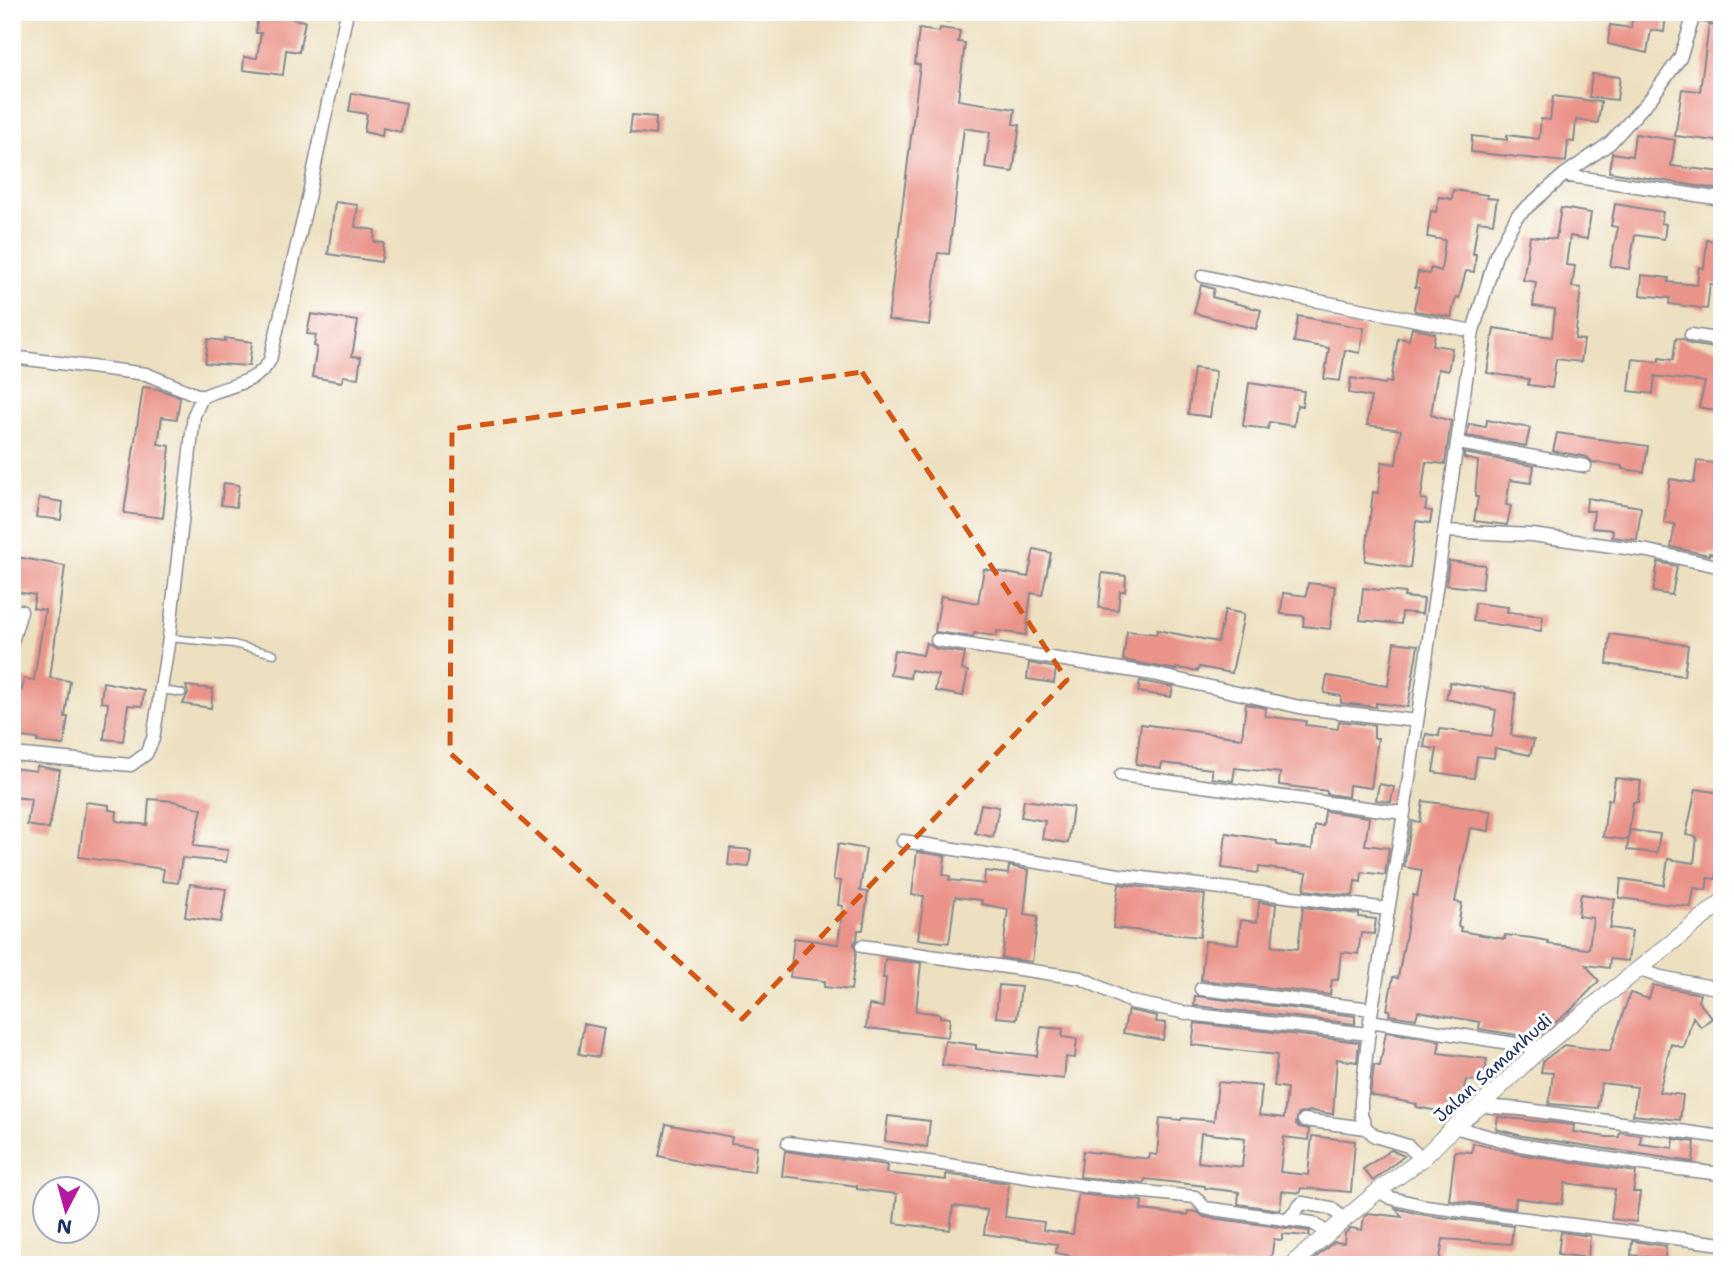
<svg xmlns="http://www.w3.org/2000/svg" width="1734" height="1277" font-family="'Shantell Sans',sans-serif">
<rect width="100%" height="100%" fill="#fff"/>
<filter id="ink" filterUnits="userSpaceOnUse"><feTurbulence type="fractalNoise" baseFrequency=".0143" numOctaves="2"/><feDisplacementMap in="SourceGraphic" scale="14" xChannelSelector="R" yChannelSelector="G"/><feConvolveMatrix kernelMatrix="1 2 1 2 8 2 1 2 1" color-interpolation-filters="sRGB"/></filter>
<filter id="wash" filterUnits="userSpaceOnUse"><feTurbulence type="fractalNoise" baseFrequency=".00686" numOctaves="4" result="noise"/><feDisplacementMap in="SourceGraphic" scale="28" xChannelSelector="R" yChannelSelector="G"/><feGaussianBlur stdDeviation="1.57" result="paint"/><feColorMatrix in="noise" values="0 0 0 0 0 0 0 0 0 0 0 0 0 0 0 0 0 1.4 0 .05"/><feComposite in="paint" operator="in"/></filter>
<g filter="url(#wash)">
<rect width="100%" height="100%" fill="#ede0c0"/>
<g id="blocks">
<!-- building -->
<path fill="#ea9388" fill-rule="evenodd" d="M258 12H294L293 19 305 21 299 52 286 50 283 75 243 70 244 57 257 58 261 33H256Z
M1633 12 1666 14 1664 32 1651 30 1647 53 1608 44 1610 25 1631 28Z
M1709 25 1722 27V98L1716 141 1675 136 1682 89 1700 91Z
M940 28 960 31 958 42 965 43 958 100 1015 109 1013 124 1020 125 1013 172 985 168 990 132 964 128 949 254 938 253 929 325 888 320 920 65 915 64 919 29 939 32Z
M1592 74 1620 77 1617 100 1589 97Z
M352 93 406 103 401 132 383 128 382 136 364 132 367 114 349 111Z
M1553 96 1601 102 1598 123 1576 120 1574 142 1568 141 1566 162 1471 152 1472 136 1507 140V135L1539 139 1541 119 1550 120Z
M632 115 656 117 655 135 630 132Z
M1635 134 1675 140 1671 166 1722 172V190L1609 172 1612 153 1632 156Z
M1453 190 1488 195 1487 198 1497 199 1493 223 1478 221 1473 254H1476L1474 272 1466 271 1459 298 1456 297 1451 317 1415 311 1414 308 1419 288 1415 287 1418 272 1429 274 1431 268 1441 271 1445 240 1427 237 1431 211 1436 212 1439 197 1452 199Z
M335 202 358 205 355 227 375 230 374 242 384 243 381 262 328 254Z
M1615 204 1663 212 1661 223 1666 224 1664 239 1635 235 1629 269 1610 266 1618 227 1611 226Z
M1561 208 1591 213 1587 239 1570 236 1566 265 1575 266 1572 287 1581 288 1575 339 1584 340 1581 362 1556 359 1552 388 1528 385 1529 379 1487 373 1494 328 1552 337 1555 309 1533 306 1536 282 1523 280 1530 236 1556 239Z
M1707 240 1722 242V285L1710 284 1707 309 1669 304 1670 298 1640 295 1642 275 1669 278 1668 282 1697 285 1699 267 1704 268Z
M1201 285 1214 289 1212 297 1261 310 1256 329 1194 313Z
M311 314 358 321 352 356 361 357 358 378 343 376 342 382 312 377 317 347 314 346 316 335 307 334Z
M1298 316 1364 328 1360 353 1345 350 1340 381 1324 379 1329 348 1294 342Z
M1412 328 1435 333 1433 345 1452 348 1448 371 1438 369 1431 415 1451 421 1445 464 1426 462 1421 499 1427 500 1425 510 1432 511 1430 523 1416 521 1410 568 1365 561 1373 492 1378 493 1382 462 1396 464 1401 430 1367 425 1371 397 1349 393 1351 378 1385 384 1386 382 1391 383 1398 338 1409 340Z
M225 338 252 342 249 366 205 363 208 339 225 341Z
M1676 338 1683 339 1690 344 1722 349V412L1699 407 1705 382 1655 376 1653 394 1629 391 1633 359 1659 362V358L1673 360Z
M1194 368 1216 371 1210 417 1188 414Z
M1249 383 1304 391 1302 406 1297 405 1294 426 1269 422 1268 429 1243 426Z
M143 387 158 389 180 397 177 419 162 417 158 444 170 446 163 518 124 513Z
M1487 420 1530 428 1526 446 1467 436 1469 424 1486 427Z
M1557 433 1648 446 1644 472 1622 469V466L1592 462 1587 457 1553 451Z
M1464 453 1534 466 1531 483 1510 480 1506 505 1511 506 1507 525 1474 521 1478 497H1475L1478 461 1464 458Z
M1697 461 1722 464 1716 510 1722 511V554L1709 553V555L1671 547 1675 524 1664 523 1670 479 1694 483Z
M224 483 239 485 236 507 221 505Z
M39 498 63 502 61 520 36 517Z
M1587 498 1641 507 1637 540 1612 537 1613 530 1592 528 1594 511H1586Z
M1034 549 1051 553 1042 595 1031 593 1026 635 997 631 996 636 974 633 973 637 935 632 941 596 978 603 984 569 1028 577Z
M12 556 65 566 50 678 70 681 65 717H68L64 745 37 742 38 739 12 736V688L22 690 24 679 34 680 45 610 33 608 35 595 12 591Z
M1449 561 1485 565 1482 589 1446 585Z
M1658 562 1677 566 1672 595 1653 592Z
M1102 573 1126 576 1125 591H1120L1118 610 1099 608Z
M1308 583 1335 586 1330 629 1303 626 1304 616 1281 614 1283 593 1306 596Z
M1363 588 1405 593 1404 597 1424 599 1422 614 1402 612 1401 624 1360 620Z
M1475 603 1508 607 1507 612 1543 616 1541 631 1473 621Z
M1225 610 1244 614 1232 673 1199 667 1198 671 1176 668V670L1123 660 1127 631 1156 634 1157 630 1218 642Z
M1610 634 1688 645 1684 676 1607 664Z
M926 642 936 649 965 653 962 670 968 671 963 696 935 691 938 675 911 670 910 678 890 675 894 650 923 655Z
M1394 642 1418 645 1408 707 1376 703V707L1341 703V696L1324 693 1327 676 1388 686Z
M1029 663 1056 668 1054 683 1027 679Z
M1140 681 1173 687 1171 697 1138 692Z
M103 682 144 690 142 706 128 705 123 741 104 739 108 703 101 702Z
M1450 682 1516 693 1511 735 1534 740 1530 755 1495 748 1494 758 1477 756 1474 778 1433 772 1437 749 1424 747 1426 734 1439 736 1440 729 1492 736 1496 710 1446 699Z
M186 686 213 689 211 708 183 704 188 693Z
M1246 704 1266 708 1265 716 1306 721 1305 725 1338 729 1339 721 1374 725V738H1378L1371 788 1349 785 1348 797 1327 794V791L1279 785 1280 773 1235 768 1233 781 1212 778V769L1162 763 1161 768 1136 764 1141 724 1242 738Z
M37 766 60 770 49 829 27 825 31 799 12 797V768L36 771Z
M1615 778 1641 781 1638 802H1633L1628 840 1603 837 1608 799 1612 800Z
M1379 784 1394 787 1391 802 1376 800Z
M1696 789 1721 793 1717 817 1722 818V866H1718L1716 879 1708 878 1706 890 1694 888 1691 907 1619 898 1621 879 1664 885 1668 859 1694 863 1697 837 1686 835Z
M149 799 173 801 202 809 193 846 228 850 226 862 182 858 178 883 162 881 164 869 79 857 86 802 109 805V810L117 811 116 821 147 825Z
M1024 800 1073 807 1068 843 1042 839 1045 821 1021 817Z
M1423 801 1491 811 1489 831 1470 828 1455 902 1462 903 1458 926 1461 927 1460 931 1505 939V935L1532 938 1548 941V944L1587 949 1589 948 1593 918 1578 916 1581 894 1615 899 1610 928 1632 931 1628 961 1610 959 1609 968 1586 965 1599 981 1571 1010 1536 1038 1479 1029 1480 1022 1418 1011 1416 1019 1389 1015 1390 1010H1387L1393 977 1398 978 1413 895 1417 896 1422 870 1404 867 1412 821 1420 822Z
M981 804 999 807 993 837 975 833Z
M1325 811 1369 817 1365 845 1389 848 1385 875 1362 872 1361 882 1355 881 1353 896 1304 890 1307 873 1259 867 1258 873 1222 868 1226 833 1277 841V845L1312 849 1315 826H1323Z
M1630 830 1660 834 1657 853 1627 850Z
M838 844 866 849 860 891 868 892 863 930H858L857 939 854 944 856 952 851 990 824 987 825 981 790 977 794 938 838 944 843 906 838 905 841 881 833 880Z
M730 848 751 850 749 867 728 865Z
M917 852 945 856 943 875 950 876 949 880 984 884 985 871 1008 874 1009 866 1029 870 1024 914 1038 916 1032 962 1002 958 1008 909 981 904 982 900 955 897 949 943 918 939 924 896 912 895Z
M190 884 226 889 221 922 185 917Z
M1119 884 1205 895 1200 937 1113 928Z
M1259 902 1276 904 1272 946 1298 949 1303 907 1359 914V917L1376 919 1374 934 1361 933 1358 954 1341 952 1338 980H1332L1330 995 1201 980 1205 941 1238 944 1241 920 1257 922Z
M885 959 921 963 916 1011 940 1014V1017L950 1018 948 1037 866 1028 869 1005 883 1007 886 978H883Z
M999 985 1021 987 1017 1019 996 1017Z
M1653 985 1700 994 1698 1001 1712 1018 1701 1027 1693 1017 1684 1048 1671 1044 1659 1092 1683 1095 1680 1120 1633 1115 1637 1087 1601 1083 1598 1108 1549 1104 1553 1073 1541 1072 1543 1061 1564 1045 1610 1051 1630 993 1649 999Z
M1195 996 1355 1016V1024L1198 1006H1194Z
M1128 1010 1157 1016 1156 1022 1166 1023 1163 1040 1123 1033Z
M1195 1023 1359 1042 1357 1062 1337 1059 1333 1114 1311 1111 1298 1114 1296 1124 1299 1127 1309 1129 1308 1140 1284 1137 1280 1172 1308 1175 1312 1136 1355 1141 1351 1192 1301 1188 1300 1193 1282 1191 1280 1210 1238 1204 1239 1192 1205 1188V1186L1145 1179 1144 1183 1080 1177 1083 1151 1149 1159 1150 1154 1157 1155 1160 1118 1181 1120 1182 1118 1214 1121 1218 1082 1262 1086 1259 1115 1284 1118 1287 1088 1274 1086 1277 1055 1192 1045ZM1201 1133 1245 1138 1242 1167 1198 1162Z
M584 1024 604 1028 599 1057 579 1054Z
M1041 1027 1063 1029 1062 1037 1077 1039 1075 1058 1066 1057 1064 1079 942 1065 945 1041 976 1045V1049L1037 1056Z
M1386 1032 1440 1041 1438 1053 1487 1059 1484 1082 1466 1080 1460 1103 1452 1101 1449 1113 1416 1107 1417 1104 1370 1095 1374 1065 1380 1066Z
M888 1116 930 1121 927 1147 885 1141Z
M1498 1117 1574 1125 1573 1132 1607 1137H1619L1620 1132 1641 1135 1640 1144 1673 1148 1674 1139 1695 1142 1693 1162 1522 1136 1496 1129Z
M666 1124 732 1137 731 1143 757 1146 754 1172 697 1165 659 1156Z
M1473 1143 1519 1154 1636 1172 1633 1192H1640L1636 1222 1611 1219 1615 1189 1565 1183 1562 1204 1516 1198 1515 1209 1449 1200 1455 1151 1472 1152Z
M1391 1150 1404 1156 1373 1181 1363 1169Z
M785 1151 887 1165 886 1173 946 1180V1174L1009 1183 1005 1217 1044 1222 1043 1230 1073 1234 1078 1194 1142 1201 1141 1210 1188 1215V1211L1197 1212 1204 1217 1310 1231 1309 1236 1282 1234V1240L1274 1239 1270 1265H1077L1078 1257 1056 1253 1057 1244 984 1234 987 1210 953 1206 950 1230 894 1223 897 1194 857 1189V1186L782 1176Z
M1395 1208 1424 1215 1513 1226 1511 1244 1443 1239 1439 1265H1307L1334 1242 1344 1243 1345 1233 1351 1228 1362 1230 1364 1217 1368 1213 1402 1217Z
M1561 1232 1590 1236 1588 1258 1558 1254Z
M1632 1241 1666 1246 1665 1259 1631 1255Z"/>
</g>
</g>
<g filter="url(#ink)">
<use href="#blocks" fill-opacity="0" stroke="#84888f" stroke-width="2"/>
<g fill="none" stroke-linecap="round" stroke-linejoin="round">
<!-- service casing -->
<g stroke="#84888f" stroke-width="9">
<path id="service" d="M169 638 233 644 274 654
M162 690 182 693"/>
</g>
<!-- minor casing -->
<g stroke="#84888f" stroke-width="15">
<path id="minor" d="M948 12V15
M1675 12 1722 18
M1564 175 1722 199
M1203 276 1282 294 1473 331
M1691 335 1722 340
M12 357 146 374 202 397
M1458 443 1585 466
M1445 531 1532 535 1648 551 1722 567
M937 640 1153 674 1304 708 1417 721
M12 642 21 611
M12 754 131 765 146 754 153 739 169 638 194 415 202 397C226 385 257 385 270 360L307 203 347 12
M1121 775 1404 813
M903 841 1119 875 1388 909
M862 946 1081 978 1131 1002 1197 1015 1369 1034
M1640 970 1661 977 1722 989
M1201 989 1372 1009
M1370 1021 1541 1048
M1480 1106 1521 1109 1722 1137
M1304 1120 1366 1128
M1454 1127 1520 1145 1661 1167 1722 1174
M788 1143 903 1158 1084 1186 1195 1197 1205 1208 1313 1223 1327 1233
M1422 1159 1408 1146 1375 1136 1366 1128 1361 1115V1101L1370 1021 1404 813 1473 331 1496 255 1517 216 1564 175 1610 143 1651 98 1680 58 1695 12
M1378 1191 1391 1198 1425 1206 1722 1244
M1287 1220 1302 1203 1331 1208 1344 1219"/>
</g>
<!-- tertiary casing -->
<g stroke="#84888f" stroke-width="18">
<path id="tertiary" d="M1291 1265 1378 1191 1422 1159 1454 1127 1480 1106 1541 1048 1722 902"/>
</g>
<!-- service -->
<use href="#service" stroke="#fff" stroke-width="6"/>
<!-- minor -->
<use href="#minor" stroke="#fff" stroke-width="12"/>
<!-- tertiary -->
<use href="#tertiary" stroke="#fff" stroke-width="16"/>
</g>
</g>
<!-- marked area -->
<path fill="none" stroke="#d45514" stroke-width="5" stroke-dasharray="14 9" stroke-linejoin="round" d="M862 372 1067 680 742 1019 450 753 452 429Z"/>
<g text-anchor="middle" dominant-baseline="central" stroke-width="6" stroke-linejoin="round" paint-order="stroke">
<!-- street labels -->
<g font-size="18" fill="#1b2f5e" stroke="#fff">
<text transform="translate(1493 1068) rotate(-42)">Jalan Samanhudi</text>
</g>
</g>
<!-- margin -->
<rect width="1734" height="1277" fill="none" stroke="#fff" stroke-width="42"/>
<!-- north arrow -->
<g transform="translate(66 1210) rotate(186)"><circle r="33" fill="#ffffff" stroke="#a4acbf" stroke-width="2"/>
<path d="M0-5L12 26L0 18L-12 26Z" fill="#b5179e"/>
<text y="-10" font-size="19" font-weight="bold" text-anchor="middle" fill="#1b2f5e">N</text>
</g>
</svg>
